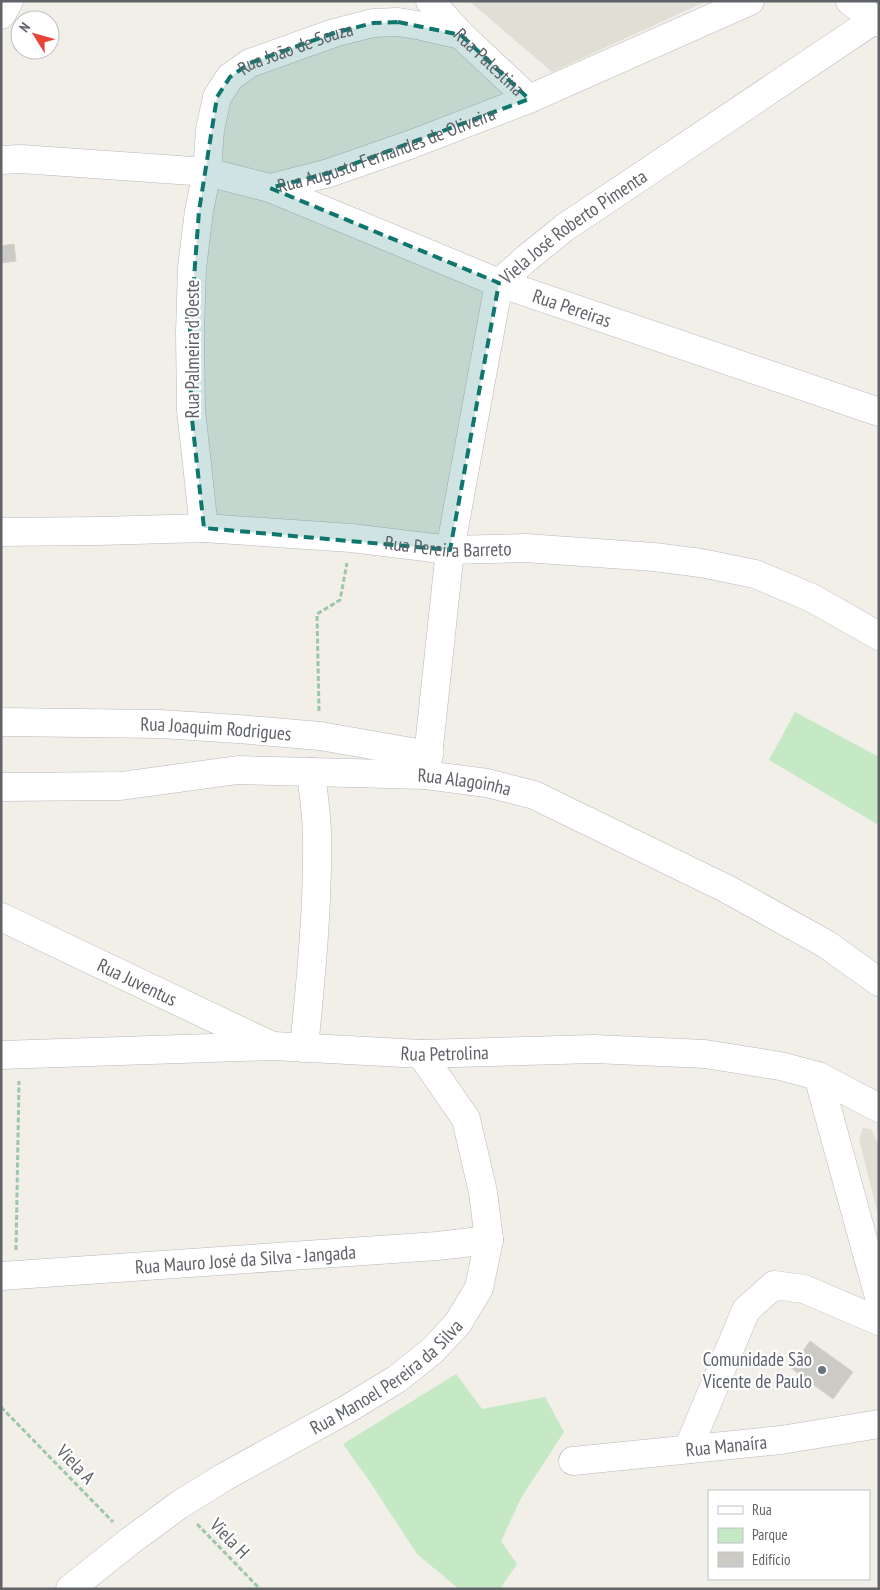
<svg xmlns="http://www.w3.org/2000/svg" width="880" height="1590" font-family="'PT Sans Narrow',sans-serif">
<rect width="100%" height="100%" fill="#f1efe8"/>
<!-- education -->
<path fill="#e1ded6" d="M469 1H707L552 72Z
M863 1128 871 1129 879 1145V1219L859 1139Z"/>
<!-- green -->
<path fill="#c5e8c5" d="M795 712 879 757V821L877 824 769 760Z
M456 1374 482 1409 545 1397 564 1432 521 1498 501 1541 517 1564 500 1589H459L417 1554 370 1482 343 1444Z"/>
<!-- building -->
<path fill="#cccac5" stroke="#d6d1c6" d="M14 244 16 261 1 263V246Z
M810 1341 853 1372 833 1399 791 1368Z"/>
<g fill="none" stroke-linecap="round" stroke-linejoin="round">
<!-- minor casing -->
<g stroke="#b5b8bc" stroke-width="29">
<g id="minor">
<path id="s1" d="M430 1 461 35 529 99"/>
<path d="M850 1 879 23"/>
<path d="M1 15 9 1"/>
<path id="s2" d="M1 160 21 159 207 172 270 188 329 173 412 144 529 99 750 1"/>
<path id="s3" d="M270 188 499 283 879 412"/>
<path id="s4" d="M204 528 191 410 190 332 192 268 199 211 207 172 210 130 217 97 230 77 250 63 334 33 373 23 398 22 422 26 461 35"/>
<path id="s5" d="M1 532 100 531 204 528 351 538 450 550 525 548 654 557 701 563 755 574 812 598 879 636"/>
<path id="s6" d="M1 722 160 724 238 729 320 736 429 755"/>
<path id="s7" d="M426 775 450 550 499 283 527 258 564 228 874 20"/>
<path id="s8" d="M1 787 121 786 238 770 426 775 487 783 534 795 727 889 826 944 879 982"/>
<path id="s9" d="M1 917 270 1045"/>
<path d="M304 1048C311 978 318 907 317 837 317 815 313 793 311 772"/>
<path id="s10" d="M1 1055 274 1046 421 1054 594 1049 705 1054 780 1066 818 1076 879 1108"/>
<path d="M818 1076 879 1297"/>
<path id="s11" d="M1 1276 437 1246 489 1240"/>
<path d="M688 1449 746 1310 774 1285 804 1289 879 1321"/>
<path id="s12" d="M573 1461 781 1440 879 1424"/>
<path id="s13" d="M70 1589 130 1541 179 1505 224 1477 344 1411 397 1379 433 1350 458 1323 479 1288 489 1240 483 1192 466 1119 421 1054"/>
</g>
</g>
<!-- path -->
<path stroke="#9cc7a9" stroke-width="3" stroke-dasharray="5 2.5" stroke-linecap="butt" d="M319 711 317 614 340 600 347 563
M16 1250 19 1081
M1 1407 113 1522
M197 1524 260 1589"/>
<!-- minor -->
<use href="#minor" stroke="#fff" stroke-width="28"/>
</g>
<!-- marked area -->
<path fill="#0f766e" fill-opacity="0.2" stroke="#0f766e" stroke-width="4" stroke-dasharray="10 6" stroke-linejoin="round" d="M398 22 461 35 529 99 329 173 270 188 499 283 450 550 204 528 191 410 190 332 199 211 217 97 230 77 250 63 334 33 373 23Z"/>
<!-- markers -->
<circle fill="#6b7280" stroke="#fff" stroke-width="2" cx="822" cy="1370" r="5"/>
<g text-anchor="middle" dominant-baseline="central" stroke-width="4.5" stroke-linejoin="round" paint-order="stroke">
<!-- street labels -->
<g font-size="19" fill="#5f6368" stroke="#fff">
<text stroke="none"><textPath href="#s4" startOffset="530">Rua João de Souza</textPath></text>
<text stroke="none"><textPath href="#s1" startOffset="85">Rua Palestina</textPath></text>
<text stroke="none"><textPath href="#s2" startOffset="394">Rua Augusto Fernandes de Oliveira</textPath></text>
<text stroke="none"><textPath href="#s7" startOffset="591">Viela José Roberto Pimenta</textPath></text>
<text stroke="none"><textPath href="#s3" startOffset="325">Rua Pereiras</textPath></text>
<text transform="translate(192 349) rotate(-90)">Rua Palmeira d'Oeste</text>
<text stroke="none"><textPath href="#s5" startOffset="448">Rua Pereira Barreto</textPath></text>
<text stroke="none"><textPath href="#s6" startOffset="215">Rua Joaquim Rodrigues</textPath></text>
<text stroke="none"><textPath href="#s8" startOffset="465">Rua Alagoinha</textPath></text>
<text stroke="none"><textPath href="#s9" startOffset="151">Rua Juventus</textPath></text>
<text stroke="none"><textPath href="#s10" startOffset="444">Rua Petrolina</textPath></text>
<text stroke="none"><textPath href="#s11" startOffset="245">Rua Mauro José da Silva - Jangada</textPath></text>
<text stroke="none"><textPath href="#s13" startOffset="382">Rua Manoel Pereira da Silva</textPath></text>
<text stroke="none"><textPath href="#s12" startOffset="154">Rua Manaíra</textPath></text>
<text transform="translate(76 1464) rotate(46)">Viela A</text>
<text transform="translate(230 1538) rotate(46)">Viela H</text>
</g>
<!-- worship labels -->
<g font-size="19" fill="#5b616d" stroke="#fff" text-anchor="end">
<text x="812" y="1359">Comunidade São<tspan x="812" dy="22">Vicente de Paulo</tspan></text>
</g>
</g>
<!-- border -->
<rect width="880" height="1590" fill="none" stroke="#5f6368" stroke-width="5"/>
<!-- legend -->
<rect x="708" y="1490" width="162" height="90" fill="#ffffff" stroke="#bfc1c3"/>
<rect x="718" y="1506" width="25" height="8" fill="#ffffff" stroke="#bfc1c3"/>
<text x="752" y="1515" font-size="15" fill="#5f6368">Rua</text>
<rect x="718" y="1528" width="25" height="15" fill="#c5e8c5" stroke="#bfc1c3"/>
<text x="752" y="1540" font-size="15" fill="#5f6368">Parque</text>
<rect x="718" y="1552" width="25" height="15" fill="#cccac5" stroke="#bfc1c3"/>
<text x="752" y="1565" font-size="15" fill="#5f6368">Edifício</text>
<!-- north arrow -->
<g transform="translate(35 35) rotate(307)"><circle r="24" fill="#ffffff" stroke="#bfc1c3"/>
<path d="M0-4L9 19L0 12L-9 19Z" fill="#ea4335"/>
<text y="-8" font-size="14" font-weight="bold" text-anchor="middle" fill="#5f6368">N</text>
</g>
</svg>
